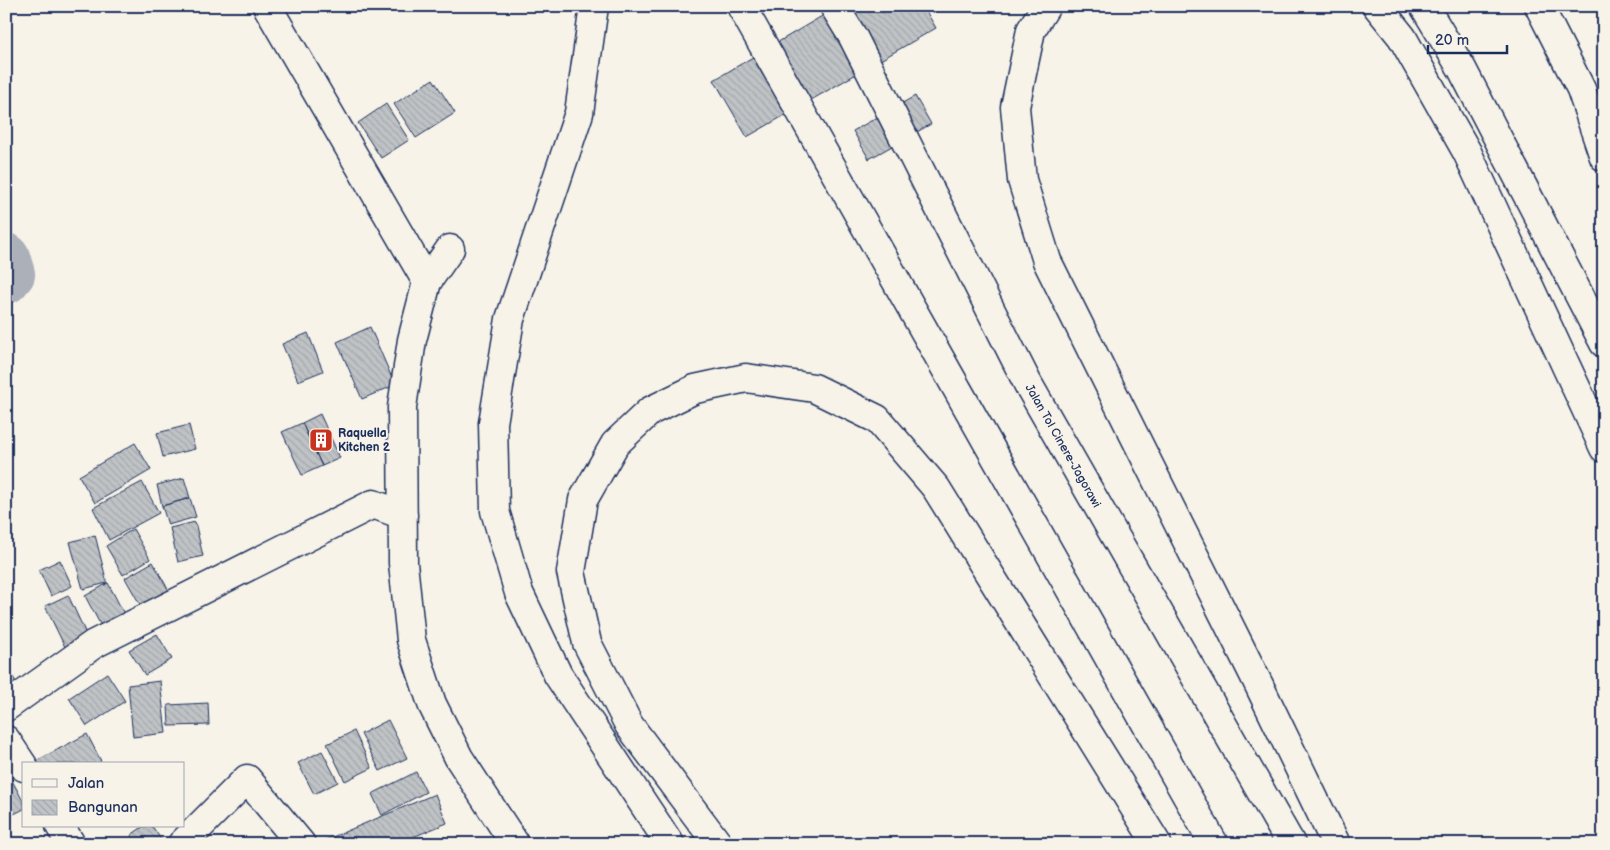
<svg xmlns="http://www.w3.org/2000/svg" width="1610" height="850" font-family="'Balsamiq Sans',sans-serif">
<defs>
<pattern id="building-back-hatch" width="6" height="6" patternUnits="userSpaceOnUse" patternTransform="scale(1.25)"><rect width="6" height="6" fill="#c0c3c5"/><path d="M-1 5l2 2M0 0l6 6M5-1l2 2" fill="none" stroke="#a4a8ac"/></pattern>
</defs>
<rect width="100%" height="100%" fill="#f7f3e8"/>
<filter id="ink" filterUnits="userSpaceOnUse"><feTurbulence type="fractalNoise" baseFrequency=".02" numOctaves="2"/><feDisplacementMap in="SourceGraphic" scale="10" xChannelSelector="R" yChannelSelector="G"/><feConvolveMatrix kernelMatrix="1 2 1 2 8 2 1 2 1" color-interpolation-filters="sRGB"/></filter>
<g filter="url(#ink)">
<g fill="none" stroke-linecap="round" stroke-linejoin="round">
<!-- river -->
<path stroke="#acb0b9" stroke-width="48" d="M6 257 11 274 6 280"/>
</g>
<!-- building -->
<path fill="url(#building-back-hatch)" stroke="#1b2f5e" d="M839 6H923L936 28 747 137 714 80Z
M433 79 455 113 416 138 394 104Z
M915 96 931 124 869 159 853 131Z
M386 104 409 140 381 158 358 123Z
M370 327 395 385 362 399 337 342Z
M308 333 323 371 298 381 282 344Z
M320 414 340 458 322 466 302 423Z
M302 423 322 466 302 475 282 432Z
M189 425 195 449 163 457 157 433Z
M135 443 151 470 95 503 79 476Z
M184 478 190 498 162 506 157 485Z
M142 482 159 513 109 540 93 508Z
M190 498 196 517 168 525 162 506Z
M195 522 203 556 178 562 170 528Z
M133 529 150 559 123 575 106 546Z
M95 535 107 583 83 589 70 542Z
M60 560 72 586 51 596 39 570Z
M153 562 174 600 146 615 125 578Z
M108 583 130 625 107 637 85 596Z
M68 595 88 638 66 649 45 606Z
M157 634 172 659 145 675 129 650Z
M6 666 18 685 6 693Z
M107 673 125 701 87 726 69 698Z
M160 681 166 733 133 737 128 685Z
M208 703 209 725 169 726 168 705Z
M388 720 407 758 380 771 361 734Z
M354 731 372 768 345 781 327 744Z
M87 734 101 761 97 764H35L34 762Z
M322 751 338 782 314 794 298 763Z
M6 769 24 803V809L6 818Z
M416 772 426 792 382 815 372 794Z
M435 794 447 823 396 844H324L323 841Z
M144 826H152L164 844H137L131 835Z"/>
<g fill="none" stroke-linecap="round" stroke-linejoin="round">
<!-- minor casing -->
<g stroke="#1b2f5e" stroke-width="31">
<path id="minor" d="M267 6 427 282 450 249
M1539 6 1581 89 1604 157
M427 282 412 340 402 407 403 563 411 640 432 704 459 758 515 844
M6 707 94 644 373 504 403 515
M6 740 24 767
M60 826 71 844
M182 844 247 779 301 844"/>
</g>
<!-- highway casing -->
<g stroke="#1b2f5e" stroke-width="31">
<g id="highway">
<path d="M594 6 579 113 510 319 493 423 495 511 519 593 558 675 670 844"/>
<path d="M741 6 1214 844"/>
<path id="s1" d="M834 6 853 37 1028 384 1291 844"/>
<path d="M1046 6 1031 30 1015 107 1022 180 1047 261 1256 679 1336 844"/>
<path d="M1377 6 1402 37 1467 152 1604 448"/>
<path d="M1424 6 1462 69 1604 343"/>
<path d="M718 844 629 725 587 643 571 572 583 500 615 444 650 411 695 389 746 378 814 388 877 419 936 488 1157 844"/>
</g>
</g>
<!-- minor -->
<use href="#minor" stroke="#f7f3e8" stroke-width="28"/>
<!-- highway -->
<use href="#highway" stroke="#f7f3e8" stroke-width="28"/>
</g>
</g>
<!-- icons -->
<defs>
<g id="building-square" transform="scale(1.25)"><rect x="-9" y="-9" width="18" height="18" rx="4" fill="#c8321e" stroke="#f7f3e8"/><path d="M-4-6H4V6H1V3H-1V6H-4ZM-2.5-4.3h1.7v1.8h-1.7ZM.8-4.3h1.7v1.8H.8ZM-2.5-1h1.7V.8h-1.7ZM.8-1h1.7V.8H.8Z" fill="#fff"/></g>
</defs>
<g fill-rule="evenodd">
<use href="#building-square" x="321" y="440"/>
</g>
<g text-anchor="middle" dominant-baseline="central" stroke-width="4" stroke-linejoin="round" paint-order="stroke">
<!-- poi labels -->
<g font-size="12" font-weight="bold" fill="#1b2f5e" stroke="#f7f3e8" text-anchor="start">
<text x="338" y="433">Raquella<tspan x="338" dy="14">Kitchen 2</tspan></text>
</g>
<!-- street labels -->
<g font-size="12" fill="#1b2f5e" stroke="#f7f3e8">
<text stroke="none"><textPath href="#s1" startOffset="496">Jalan Tol Cinere-Jagorawi</textPath></text>
</g>
</g>
<!-- margin -->
<rect width="1610" height="850" fill="none" stroke="#f7f3e8" stroke-width="25"/>
<rect x="12" y="12" width="1585" height="825" fill="none" stroke="#1b2f5e" stroke-width="2" filter="url(#ink)"/>
<!-- legend -->
<rect x="22" y="762" width="162" height="65" fill="#f7f3e8" stroke="#9fa5b1"/>
<rect x="32" y="779" width="25" height="8" fill="#f7f3e8" stroke="#9fa5b1"/>
<text x="68" y="788" font-size="15" fill="#1b2f5e">Jalan</text>
<rect x="32" y="800" width="25" height="15" fill="url(#building-back-hatch)" stroke="#9fa5b1"/>
<text x="68" y="812" font-size="15" fill="#1b2f5e">Bangunan</text>
<!-- scale -->
<path d="M1428 45v8h79v-8" fill="none" stroke="#1b2f5e" stroke-width="2.5"/>
<text x="1435" y="45" font-size="15" fill="#1b2f5e" stroke="#f7f3e8" stroke-width="4" paint-order="stroke">20 m</text>
</svg>
